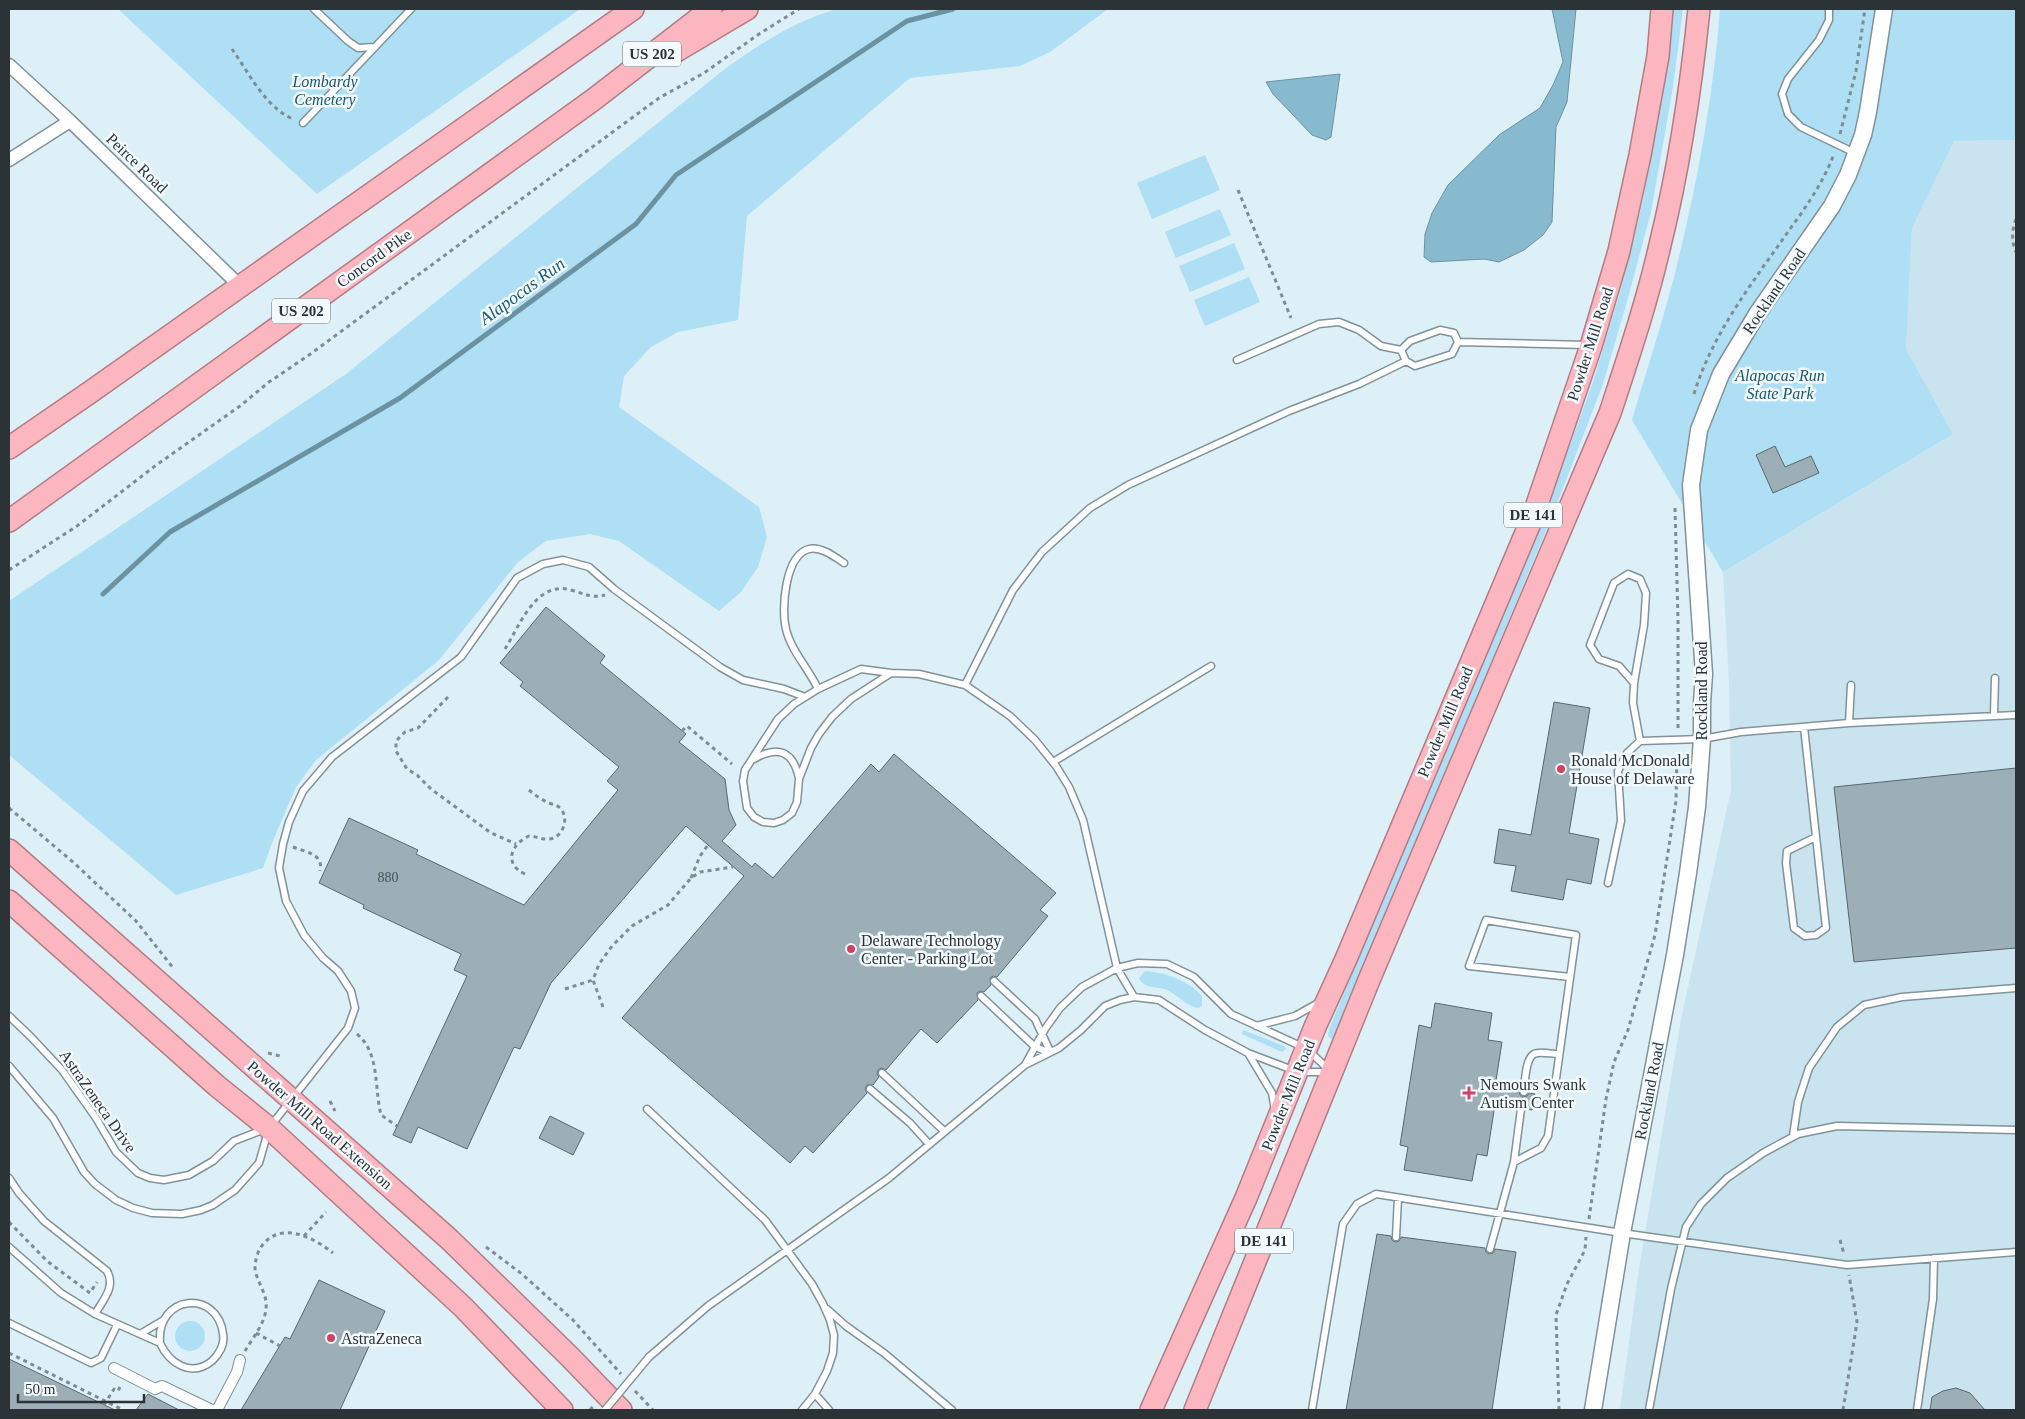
<svg xmlns="http://www.w3.org/2000/svg" width="2025" height="1419" font-family="'Times New Roman',serif">
<rect width="100%" height="100%" fill="#ddeff7"/>
<!-- built -->
<path fill="#c9e3ef" d="M2016 140V1410H1620L1639 1268 1682 1015 1731 790 1729 683 1723 572 1953 434 1906 349 1912 228 1954 141Z"/>
<!-- green -->
<path fill="#aedff4" d="M118 9H580L317 194Z
M837 9H1108L1050 52 1020 66 910 78 747 216 738 320 678 332 651 347 624 376 619 407 759 507 767 537 758 567 741 592 719 611 619 541 590 534 546 541 518 562 439 660 316 760 296 787 272 843 263 868 176 895 9 755V601L346 374 726 68C762 43 794 21 837 9Z
M1673 9H1683L1673 87 1651 212 1628 298 1603 384 1555 509 1335 1037 1331 1039 1328 1036 1329 1029 1547 508 1593 382 1619 296 1641 209 1664 86Z
M1720 9H2016V140L1954 141 1912 228 1906 349 1953 434 1723 572 1632 420C1645 375 1660 330 1672 285 1695 195 1713 102 1720 9Z
M1205 155 1220 190 1152 219 1137 183Z
M1220 209 1231 235 1176 258 1165 232Z
M1234 243 1245 269 1190 292 1179 266Z
M1249 277 1260 302 1205 326 1194 300Z
M1145 971C1165 972 1189 981 1202 996V1005L1199 1008C1187 1007 1178 995 1167 990 1157 986 1143 989 1139 978Z
M1243 1030 1284 1046 1286 1049 1282 1052 1244 1035 1242 1034Z
M175 1336a15 15 0 1 1 30 0a15 15 0 1 1-30 0Z"/>
<!-- water -->
<path fill="#88bacf" stroke="#6c92a1" d="M1552 9H1576L1567 102 1556 127 1552 222 1543 235 1524 250 1499 262 1484 259 1431 262 1424 257 1425 234 1432 213 1448 185 1499 135 1540 108 1553 85 1563 62Z
M1340 74 1331 137 1326 140 1312 135 1273 94 1266 82Z"/>
<g fill="none" stroke-linecap="round" stroke-linejoin="round">
<!-- stream -->
<path stroke="#6c92a1" stroke-width="5" d="M103 594 170 532 400 398 636 224 676 175 907 21 953 9"/>
</g>
<!-- building -->
<path fill="#9dafb6" stroke="#58686f" d="M1775 446 1785 467 1811 456 1819 473 1773 493 1756 455Z
M546 607 605 656 600 663 686 734 679 742 725 779 729 810 736 825 722 841 752 867 755 863 773 878 871 764 879 772 894 754 1056 893 1040 910 1048 916 997 977 993 976 990 978 991 985 984 992 980 991 977 993 978 1000 937 1043 921 1029 886 1070 881 1068 878 1070 877 1074 879 1077 873 1085H867L865 1089 867 1093 813 1153 805 1146 790 1163 622 1018 744 876 686 826 551 983 520 1049 514 1047 467 1149 418 1127 411 1143 393 1135 467 976 454 970 461 954 363 908 364 905 319 883 349 818 418 850 416 854 524 905 618 790 607 781 619 767 520 686 523 682 500 663Z
M1554 702 1590 708 1569 833 1599 839 1591 884 1567 879 1563 900 1511 891 1516 866 1494 863 1499 829 1531 835Z
M2016 768V948L1854 962 1834 787Z
M1435 1003 1492 1013 1488 1040 1502 1042 1495 1087 1519 1091 1520 1095 1523 1097 1527 1096 1529 1093 1535 1094 1532 1110 1526 1109 1522 1104 1516 1108 1495 1104 1487 1156 1477 1154 1472 1181 1404 1170 1408 1147 1400 1145 1419 1025 1431 1028Z
M550 1116 584 1133 573 1155 539 1138Z
M1377 1234 1391 1236 1392 1240 1395 1242 1399 1241 1401 1237 1485 1248 1486 1252 1489 1254 1493 1253 1495 1249 1516 1252 1492 1410H1346Z
M319 1280 385 1311 340 1410H241L285 1337 290 1339Z
M9 1359 115 1410H9Z
M1956 1388 1970 1393 1985 1410H1930L1932 1397 1943 1391Z
M148 1394 179 1410H136Z"/>
<g fill="none" stroke-linecap="round" stroke-linejoin="round">
<!-- service casing -->
<g stroke="#819299" stroke-width="9">
<path id="service" d="M314 9 348 41 358 48 375 47
M1829 9V20L1819 40 1788 79 1782 94 1788 114 1801 127 1855 153
M303 123 411 9
M1440 330 1454 333 1458 342 1452 354 1415 366 1406 361 1401 350 1410 341Z
M1458 342 1587 345
M1237 360 1319 324 1339 322 1359 330 1381 346 1401 350
M891 673 851 699 832 717 819 734 811 748 799 779 797 802 792 813 783 820 774 823 763 822 754 817 747 808 743 781 745 770 778 719 794 704 818 689 861 669 891 673 919 674 965 685 1010 716 1035 740 1056 766 1069 787 1083 820 1117 968 1134 997
M1634 683 1619 666 1599 659 1590 645 1614 583 1628 574 1640 579 1646 593 1644 625 1634 683 1633 703 1640 741
M965 685 1013 590 1042 552 1090 508 1128 485 1289 411 1359 384 1406 361
M818 689C809 669 791 651 786 629 781 609 785 555 809 549 821 546 835 557 844 563
M1994 715 1995 678
M1849 723 1851 685
M1804 727 1826 928 1816 935 1805 936 1794 928 1786 863 1787 851 1816 837
M754 759C778 745 793 751 799 778
M1053 762 1211 666
M1608 883 1621 821 1618 771 1627 753 1640 741 1702 739 1741 732 1849 723 2016 715
M994 981 1035 1019 1049 1049V1053
M981 996 1034 1046 1049 1053
M9 1016 30 1036 62 1070 96 1118 116 1152 138 1173 150 1178 164 1180 189 1175 213 1161 234 1141 265 1129
M1256 1026 1295 1016 1320 1002
M1248 1053 1272 1093 1275 1110
M1025 1065 1045 1029 1060 1008 1082 987 1117 968 1138 963 1167 964 1194 977 1231 1014 1307 1049 1328 1069
M9 1066 53 1118 84 1172 95 1184 116 1200 133 1208 152 1213 182 1214 201 1210 213 1205 235 1190 259 1163 269 1128 348 1028 355 1008 351 991 338 971 323 958 304 935 286 901 279 868 283 844 289 822 303 791 332 757 461 657 517 578 543 564 563 560 589 567 614 589 720 667 743 680 784 689 805 697
M882 1073 944 1131
M870 1089 910 1123 929 1144
M1524 1092C1525 1082 1525 1059 1534 1054 1540 1051 1551 1054 1558 1054
M647 1109 765 1220 812 1284 823 1304 830 1320 834 1335 833 1353 827 1371 815 1394 802 1410
M1793 1136 1798 1102 1809 1068 1837 1027 1864 1005 1902 997 2016 988
M1514 1162 1521 1109
M9 1178 19 1193 44 1221 107 1271C116 1287 103 1300 95 1314
M1396 1237 1398 1198
M9 1247 61 1293 95 1314 160 1343C169 1363 191 1378 212 1361 219 1354 225 1344 223 1334 218 1289 156 1294 160 1343
M1490 1249 1514 1162 1541 1148 1548 1136 1576 935 1486 920 1469 966 1570 977
M827 1309 846 1326 884 1353 952 1410
M9 1323 91 1363 101 1358 117 1325
M140 1334 162 1321
M649 1357 708 1306 889 1178 1025 1065 1059 1048 1081 1030 1105 1006 1120 1000 1134 997 1159 1000 1205 1030 1248 1053 1298 1072H1327
M815 1394 829 1410
M1312 1410 1343 1224 1357 1204 1376 1194 1622 1233 1847 1265 2016 1252
M1649 1410 1671 1289 1686 1227 1701 1204 1727 1178 1763 1153 1798 1134 1837 1126 2016 1130
M1917 1410 1933 1299 1934 1258"/>
</g>
<!-- pedestrian casing -->
<g stroke="#819299" stroke-width="12">
<path id="pedestrian" d="M114 1368 155 1389 162 1386 212 1410
M217 1410 237 1372 240 1360"/>
</g>
<!-- minor casing -->
<g stroke="#819299" stroke-width="15">
<path id="minor" d="M9 65 70 121 240 286
M9 160 70 121"/>
</g>
<!-- tertiary casing -->
<g stroke="#819299" stroke-width="19">
<path id="tertiary" d="M1593 1410 1622 1233 1675 955 1688 873 1697 807 1702 739V703L1704 674 1691 485 1699 430 1721 374 1757 314 1832 206 1848 175 1863 135 1868 112 1884 9"/>
</g>
<!-- trunk casing -->
<g stroke="#b37c85" stroke-width="24">
<path id="trunk" d="M673 53 747 9
M9 448 89 393 633 9
M9 521 593 100 711 9
M9 850 449 1239 570 1357 621 1410
M9 901 217 1086 269 1128 463 1307 562 1410
M1151 1410 1246 1198 1315 1027 1346 959 1533 516 1591 346 1619 251 1640 155 1658 56 1662 9
M1195 1410 1369 980 1610 413C1628 358 1647 302 1660 245 1679 168 1691 88 1699 9"/>
</g>
<!-- path -->
<path stroke="#808c92" stroke-width="3" stroke-dasharray="4 4" stroke-linecap="butt" d="M232 49C249 73 265 107 293 119
M1840 134 1856 71 1865 9
M1238 190 1291 318
M2016 219C2012 230 2011 241 2016 252
M1694 394C1712 335 1750 286 1785 236 1803 211 1823 184 1834 154
M1675 508 1678 620V729
M9 570 77 526 155 466 240 406 269 382 309 355 659 98 704 73 759 34 799 9
M505 649C520 625 536 580 571 590 583 593 592 599 605 595
M448 697 418 728 405 732 396 741V751L407 769 417 775 431 789 491 833 516 844
M682 731 687 726 732 764
M9 808 73 862 136 921 174 969
M293 847C306 852 324 854 320 871
M525 874C503 864 511 844 529 836 536 836 542 840 549 839 563 838 570 818 560 808 557 805 554 805 549 803 542 800 535 795 529 790
M691 878 700 856 708 845
M565 989 593 980
M603 1007 593 980 599 964 612 946 632 926 668 905 691 878 700 872 733 867
M357 1034C380 1053 374 1087 381 1115L397 1126
M268 1053 280 1056
M330 1101 335 1111
M1589 1219 1606 1099 1614 1062 1628 1030 1655 935 1676 801 1677 750
M9 1222 47 1261 90 1293 97 1282
M304 1236 326 1212
M1840 1240 1844 1254
M486 1247 522 1274 573 1320 621 1374
M256 1333 280 1346
M245 1351C252 1339 265 1323 266 1309 268 1294 257 1283 255 1269 255 1261 257 1253 261 1247 280 1220 313 1237 333 1253
M9 1353 123 1410
M635 1391 653 1410
M104 1405 114 1389 118 1391 121 1385
M1559 1410 1556 1315 1567 1284 1585 1250 1586 1237
M1843 1410 1857 1322 1849 1275"/>
<!-- service -->
<use href="#service" stroke="#fff" stroke-width="6"/>
<!-- pedestrian -->
<use href="#pedestrian" stroke="#fff" stroke-width="10"/>
<!-- minor -->
<use href="#minor" stroke="#fff" stroke-width="12"/>
<!-- tertiary -->
<use href="#tertiary" stroke="#fff" stroke-width="16"/>
<!-- trunk -->
<use href="#trunk" stroke="#fcb6bf" stroke-width="21"/>
<!-- service-bridge casing -->
<g stroke="#819299" stroke-width="9" stroke-linecap="butt">
<path id="service-bridge" d="M605 1410 649 1357"/>
</g>
<!-- path-bridge -->
<path stroke="#808c92" stroke-width="3" stroke-dasharray="4 4" stroke-linecap="butt" d="M590 1410 595 1404"/>
<!-- service-bridge -->
<use href="#service-bridge" stroke="#fff" stroke-width="6"/>
</g>
<!-- markers -->
<g fill="#d24263" stroke="#f3fafe" stroke-width="2">
<circle cx="1561" cy="769" r="5"/>
<circle cx="851" cy="949" r="5"/>
<path d="M1466.5 1085.5h5v5h5v5h-5v5h-5v-5h-5v-5h5z"/>
<circle cx="331" cy="1338" r="5"/>
</g>
<g text-anchor="middle" dominant-baseline="central" stroke-width="5" stroke-linejoin="round" paint-order="stroke">
<!-- number labels -->
<g font-size="14" fill="#485256">
<text x="388" y="877">880</text>
</g>
<!-- shield labels -->
<g fill="#f3fafe" stroke="#686f72" stroke-width="1">
<rect x="623" y="41.5" width="58" height="25" rx="4"/>
<rect x="272" y="298.5" width="58" height="25" rx="4"/>
<rect x="1504" y="502.5" width="58" height="25" rx="4"/>
<rect x="1235" y="1228.5" width="58" height="25" rx="4"/>
</g>
<g font-size="15" font-weight="bold" fill="#2c3336">
<text x="652" y="54">US 202</text>
<text x="301" y="311">US 202</text>
<text x="1533" y="515">DE 141</text>
<text x="1264" y="1241">DE 141</text>
</g>
<!-- park labels -->
<g font-size="16" font-style="italic" fill="#18576e" stroke="#f3fafe">
<text x="325" y="81">Lombardy<tspan x="325" dy="18">Cemetery</tspan></text>
<text x="1780" y="375">Alapocas Run<tspan x="1780" dy="18">State Park</tspan></text>
</g>
<!-- street labels -->
<g font-size="16" fill="#2c3336" stroke="#f3fafe">
<text transform="translate(137 163) rotate(44)">Peirce Road</text>
<text transform="translate(374 258) rotate(-36)">Concord Pike</text>
<text transform="translate(1774 291) rotate(-56)">Rockland Road</text>
<text transform="translate(1590 344) rotate(-72)">Powder Mill Road</text>
<text transform="translate(1701 691) rotate(-90)">Rockland Road</text>
<text transform="translate(1445 722) rotate(-67)">Powder Mill Road</text>
<text transform="translate(1649 1091) rotate(-79)">Rockland Road</text>
<text transform="translate(1288 1095) rotate(-68)">Powder Mill Road</text>
<text transform="translate(98 1101) rotate(55)">AstraZeneca Drive</text>
<text transform="translate(320 1125) rotate(41)">Powder Mill Road Extension</text>
</g>
<!-- poi labels -->
<g font-size="16" fill="#2c3336" stroke="#f3fafe" text-anchor="start">
<text x="1571" y="760">Ronald McDonald<tspan x="1571" dy="18">House of Delaware</tspan></text>
<text x="861" y="940">Delaware Technology<tspan x="861" dy="18">Center - Parking Lot</tspan></text>
<text x="1480" y="1084">Nemours Swank<tspan x="1480" dy="18">Autism Center</tspan></text>
<text x="341" y="1338">AstraZeneca</text>
</g>
<!-- water labels -->
<g font-size="18" font-style="italic" fill="#205e75" stroke="#f3fafe">
<text transform="translate(522 291) rotate(-36)">Alapocas Run</text>
</g>
</g>
<!-- border -->
<rect width="2025" height="1419" fill="none" stroke="#2c3336" stroke-width="20"/>
<!-- scale -->
<path d="M18 1394v8h126v-8" fill="none" stroke="#2c3336" stroke-width="2.5"/>
<text x="25" y="1394" font-size="15" fill="#2c3336" stroke="#f3fafe" stroke-width="4" paint-order="stroke">50 m</text>
</svg>
